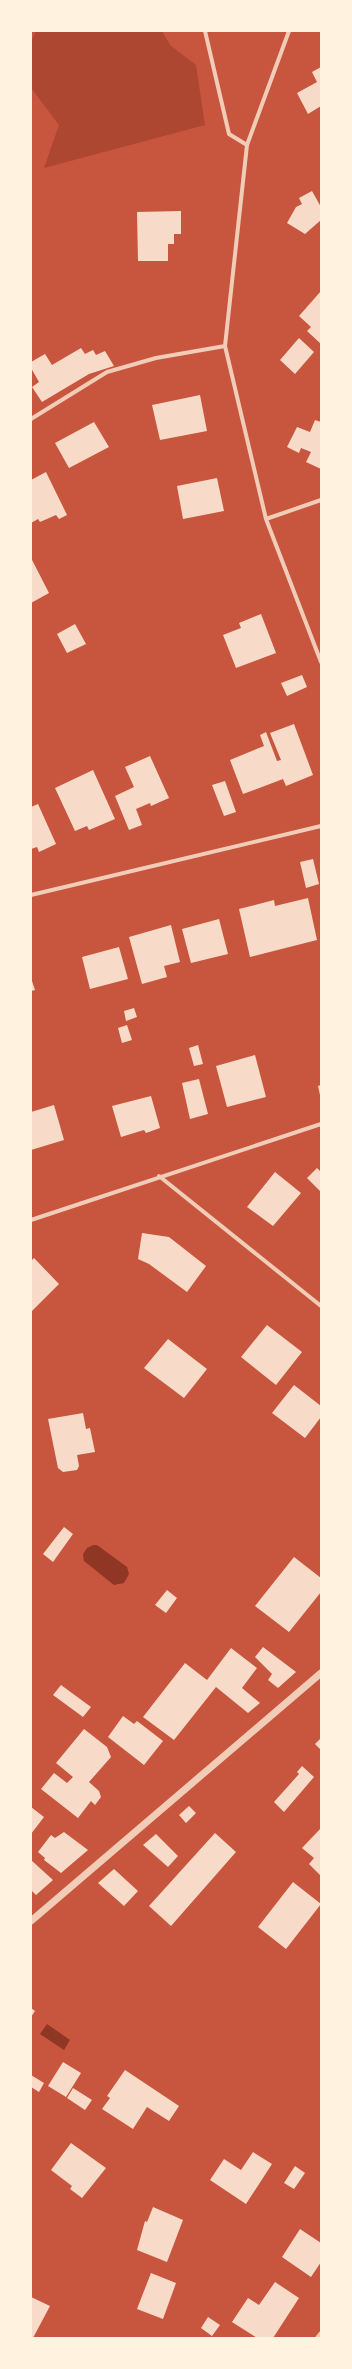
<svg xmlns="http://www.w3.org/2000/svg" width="352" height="2369" font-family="Mulish,sans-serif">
<rect width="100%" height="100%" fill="#c8553d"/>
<!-- green -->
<path fill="#ae4732" d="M36 31H162L170 45 196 65 205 125 44 168 59 125 31 88V42Z"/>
<!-- water -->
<path fill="#8f3625" d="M93 1545H97L127 1567 129 1574 124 1583 114 1585 84 1561 83 1554 87 1548Z
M47 2024 70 2040 64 2050 40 2034Z"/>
<!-- building -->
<path fill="#f7dbc8" d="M321 67V106L308 114 297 93 317 82 312 72Z
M312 191 321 207V220L305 234 287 223 296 207 302 204 299 198Z
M181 211V234H174V244H168V261H138L137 212Z
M321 291V344L307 331 311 327 299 316Z
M299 338 314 352 295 374 280 360Z
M81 348 85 354 93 350 96 355 105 351 114 366 89 374 42 402 32 387 39 382 31 368V362L45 354 52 365Z
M200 395 207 431 160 440 152 405Z
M315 420 321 422V469L306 462 311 452 301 448 299 453 287 447 297 427 310 432Z
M94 422 109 447 69 468 55 443Z
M46 472 67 515 59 519 56 515 40 522 38 519 31 523V480Z
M217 478 224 511 183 519 177 486Z
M31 558 49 593 31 603Z
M261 614 276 653 236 668 223 635 241 628 239 623Z
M75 624 86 644 67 653 57 634Z
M302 675 307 687 287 696 281 683Z
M294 724 313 775 286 786 283 779 243 794 230 760 264 746 260 735 266 732 277 761 281 760 270 733Z
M150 756 169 798 151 806 150 803 136 809 142 825 129 830 115 796 134 787 125 767Z
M93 770 115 819 89 830 87 826 75 831 55 788Z
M225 781 236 812 224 816 212 785Z
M38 804 56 844 39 852 37 847 31 849V807Z
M313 859 319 884 306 888 300 862Z
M308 898 317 940 250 957 239 909 274 900 275 906Z
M219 919 228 954 191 963 182 929Z
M171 925 180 962 164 966 167 977 142 984 129 937Z
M119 947 128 979 90 989 82 957Z
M31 978 35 990 31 991Z
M134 1008 137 1017 126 1021 124 1011Z
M127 1025 132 1040 122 1043 118 1028Z
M198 1045 203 1064 194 1066 189 1048Z
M255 1055 266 1097 227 1107 216 1066Z
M199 1079 208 1114 190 1119 182 1083Z
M321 1085V1095H320L318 1086Z
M151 1096 160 1128 146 1133 144 1130 121 1137 112 1106Z
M54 1105 64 1140 31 1150V1112Z
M317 1168 321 1172V1192L307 1178Z
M275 1172 301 1193 273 1226 247 1207Z
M142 1233 169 1237 206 1266 187 1292 149 1264 138 1259Z
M34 1258 59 1284 31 1312V1261Z
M267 1325 302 1352 276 1385 241 1357Z
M168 1339 207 1369 184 1398 144 1368Z
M294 1385 321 1406V1417L305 1438 272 1413Z
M83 1413 86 1429 90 1428 95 1452 77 1455 79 1466 77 1470 63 1472 58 1468 48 1419Z
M64 1527 73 1534 53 1562 43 1554Z
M294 1557 321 1578V1592L289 1632 255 1606Z
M167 1590 177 1598 166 1613 155 1605Z
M263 1647 296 1672 278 1688 268 1680 272 1674 255 1657Z
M231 1648 257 1668 242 1688 260 1703 248 1713 216 1687 174 1740 143 1717 185 1663 207 1680Z
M61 1685 91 1707 83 1717 53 1695Z
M123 1716 134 1724 137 1721 163 1741 144 1765 108 1737Z
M84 1729 107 1747 111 1757 89 1782 99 1791 101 1797 95 1805 91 1801 78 1818 41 1789 54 1773 67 1783 73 1777 56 1763Z
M321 1738V1750L315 1744Z
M302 1766 314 1777 284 1812 274 1802 299 1774 297 1772Z
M189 1806 196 1813 186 1823 179 1815Z
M31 1807 44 1817 31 1834Z
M321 1828V1876L309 1864 314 1858 302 1848Z
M64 1832 88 1850 61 1873 44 1860 45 1858 38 1852 51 1835 55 1838Z
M215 1833 236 1852 171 1926 149 1906Z
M156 1834 178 1856 168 1867 143 1845Z
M31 1860 53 1880 36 1895 31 1890Z
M114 1869 138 1891 124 1906 98 1883Z
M293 1882 321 1904 286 1949 258 1927Z
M31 2008 35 2011 31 2017Z
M63 2062 81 2073 66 2097 48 2086Z
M125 2070 179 2106 169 2121 147 2107 133 2129 102 2109 110 2098 107 2096Z
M31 2075 44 2083 39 2092 31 2087Z
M73 2088 92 2100 85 2110 67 2098Z
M71 2143 106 2168 82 2198 70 2189 72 2186 51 2170Z
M253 2152 272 2164 246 2204 210 2180 224 2159 241 2170Z
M295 2166 305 2173 294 2189 284 2183Z
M153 2207 183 2220 167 2262 137 2250 145 2221 147 2222Z
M300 2229 321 2243V2262L311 2277 282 2257Z
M151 2273 176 2283 163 2319 137 2309Z
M275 2282 299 2298 273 2338H257L232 2322 248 2298 259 2305Z
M31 2297 50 2306 33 2338H31Z
M208 2317 220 2325 212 2336 201 2328Z"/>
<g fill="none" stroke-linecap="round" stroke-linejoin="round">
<!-- minor -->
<path stroke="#f1ccb7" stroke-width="4" d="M205 31 229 134 247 145
M289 31 247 145 225 346 266 519 321 662
M31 419 107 372 156 358 225 346
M266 519 321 500
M31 895 321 826
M159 1176 321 1306
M31 1220 321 1124
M317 2338 321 2333"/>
<!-- tertiary -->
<path stroke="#f1ccb7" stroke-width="7" d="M31 1921 321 1673"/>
</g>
<!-- border -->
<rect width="352" height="2369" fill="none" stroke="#fff3e0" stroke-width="64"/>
</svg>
